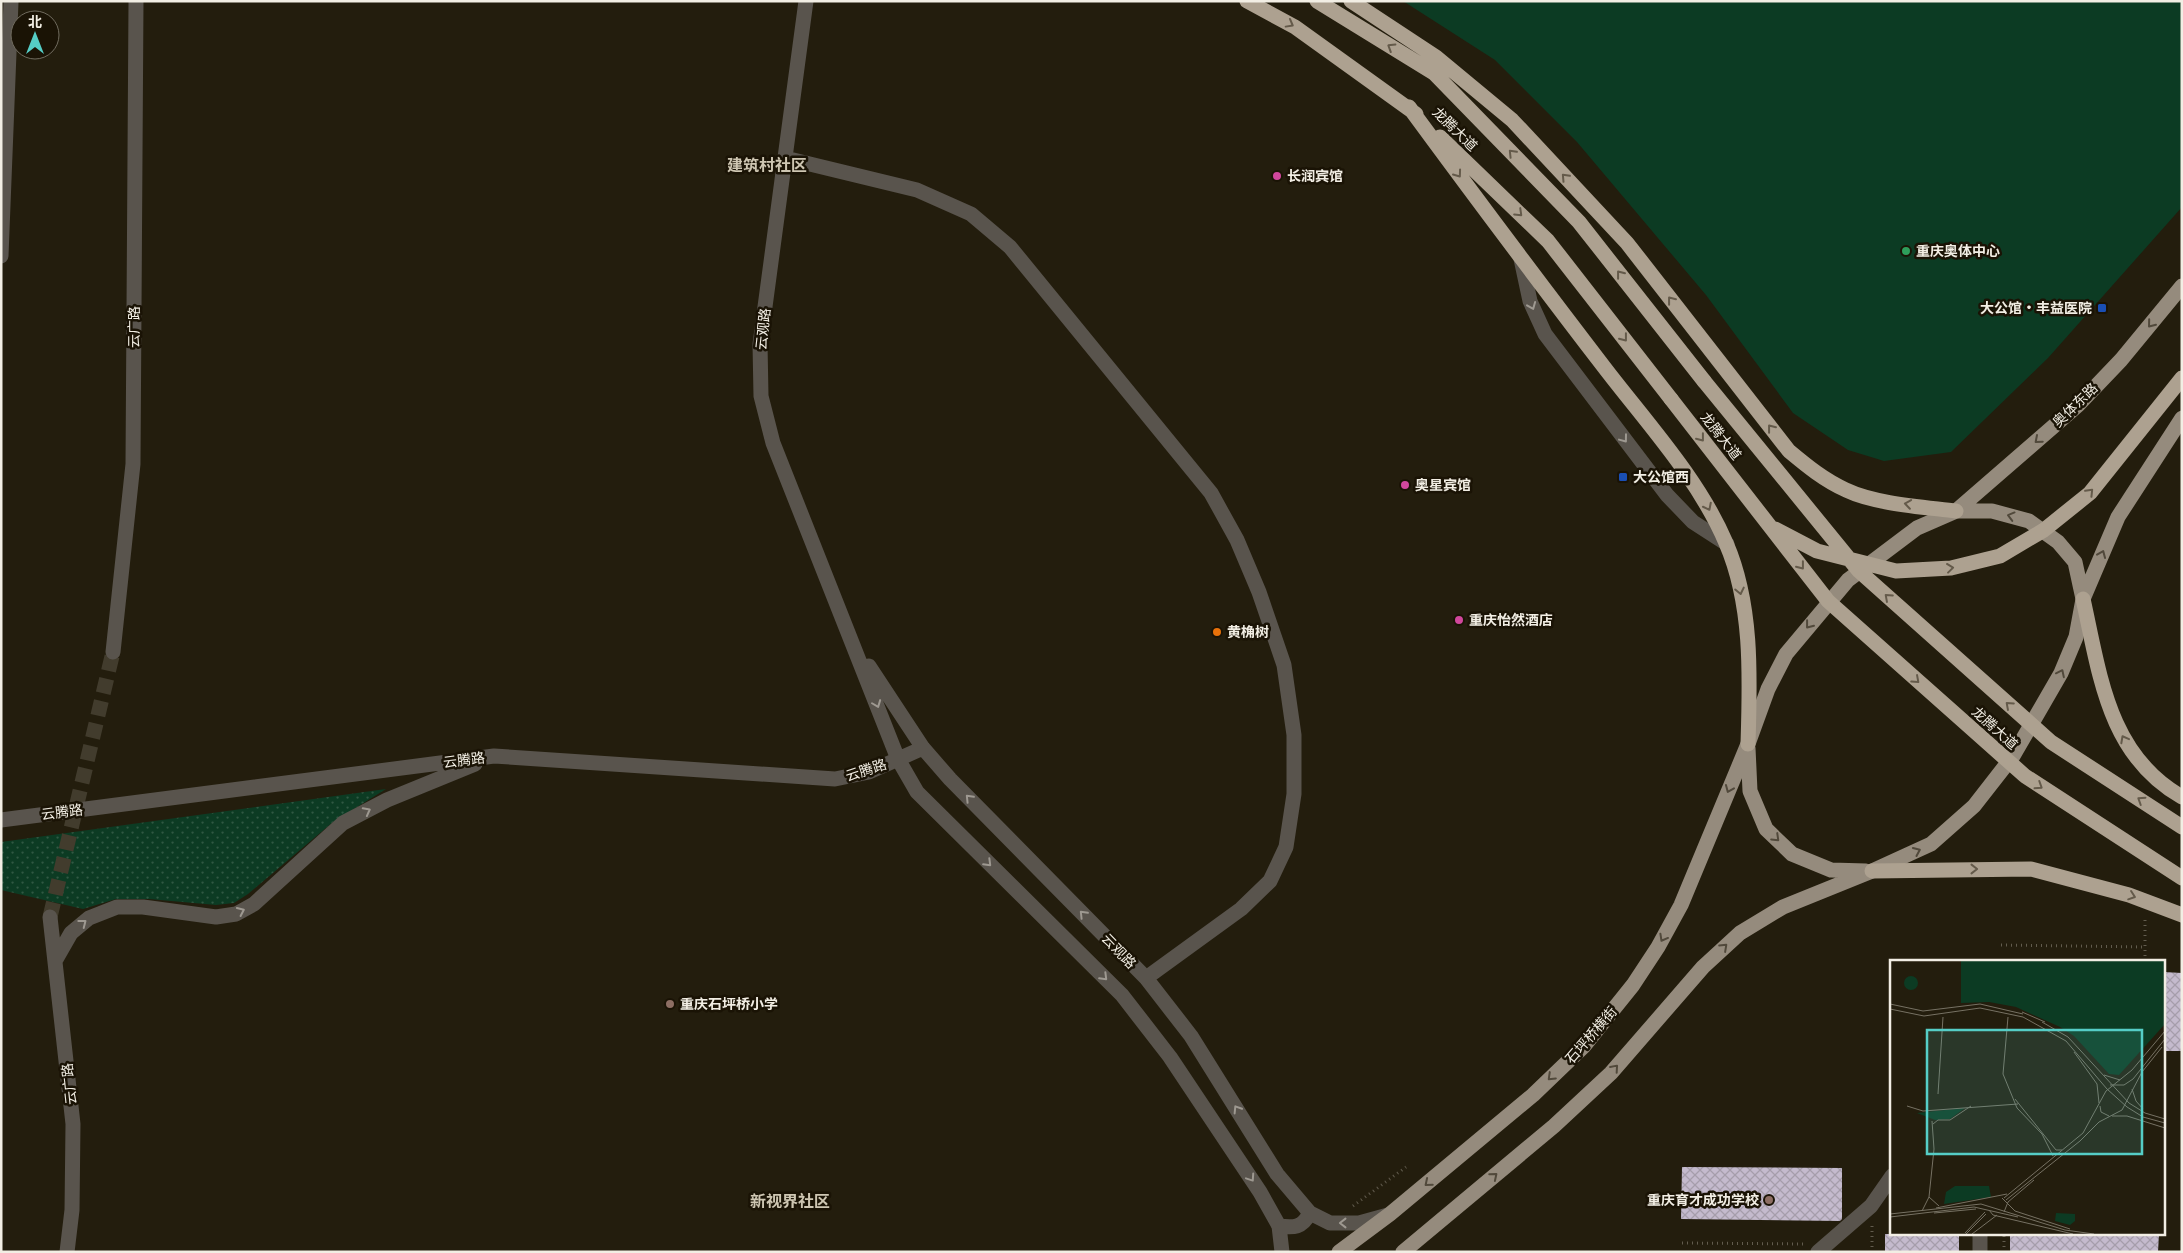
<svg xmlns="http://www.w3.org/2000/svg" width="2183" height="1253" font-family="'PT Sans','Noto Sans SC',sans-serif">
<defs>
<pattern id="park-dots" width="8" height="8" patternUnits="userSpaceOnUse" patternTransform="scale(1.25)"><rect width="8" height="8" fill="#0c3b23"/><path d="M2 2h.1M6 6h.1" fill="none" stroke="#305843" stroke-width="1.8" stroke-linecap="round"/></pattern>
<pattern id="building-cross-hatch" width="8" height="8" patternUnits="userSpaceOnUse" patternTransform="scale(1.25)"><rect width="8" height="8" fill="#c4bacd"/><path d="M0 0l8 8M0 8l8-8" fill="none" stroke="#a59dab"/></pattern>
</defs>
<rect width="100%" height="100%" fill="#231d0d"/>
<!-- grass -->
<path fill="#0c3b23" d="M1403 1H2182V207L2048 358 1951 452 1884 461 1848 450 1793 413 1706 295 1577 142 1495 60Z"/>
<!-- park -->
<path fill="url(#park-dots)" d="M386 789 333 822 248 894 234 903 216 905 149 899H116L83 909 1 890V842Z"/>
<!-- building -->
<path fill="url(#building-cross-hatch)" d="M2164 972 2182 973V1051H2164Z
M1682 1167 1842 1168V1219L1840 1221 1681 1219Z
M1885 1234H1959V1252H1885Z
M2010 1234H2159L2158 1252H2010Z"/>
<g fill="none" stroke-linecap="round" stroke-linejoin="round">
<!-- minor-tunnel -->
<path stroke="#423c2d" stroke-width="15" stroke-dasharray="15 8" stroke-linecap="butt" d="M50 917 113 652"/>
<!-- path -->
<path stroke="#625c4e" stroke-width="3" stroke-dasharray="1 4" stroke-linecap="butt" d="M2001 945 2145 947
M2145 956V919
M1353 1206 1406 1167
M1872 1226V1252
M1682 1243 1806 1244
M2004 1252V1234"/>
<!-- minor -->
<path stroke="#59544d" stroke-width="15" d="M806 1 760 344 761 396 773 443 898 759 917 792 1122 995 1170 1057 1260 1192 1279 1226 1282 1252
M785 158 917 190 971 214 1010 247 1211 493 1237 540 1259 592 1284 665 1294 735V794L1286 847 1270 881 1241 909 1146 978
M1 256 11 2
M1521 259 1530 301 1545 334 1667 495 1693 522 1727 544
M113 652 133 464 136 1
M869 666 923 748 950 779 1146 978 1191 1036 1277 1174 1310 1213 1330 1223H1359L1388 1215
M1 820 494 756 835 779 869 772 923 748
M50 917 73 1124 72 1210 67 1252
M55 961 71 933 89 918 117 907H143L216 917 236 914 254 904 343 823 387 800 475 764
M1279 1226C1294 1228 1302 1228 1310 1213
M1818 1252 1871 1206 1892 1176
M1980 1252V1234"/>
<!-- major -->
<path stroke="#958b7d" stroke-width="15" d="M1956 511 2078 405 2121 360 2182 286
M2083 599 2118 517 2182 418
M1748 748 1750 791 1766 829 1792 854 1831 870 1866 871
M1339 1252 1390 1214 1533 1095 1584 1046 1633 985 1658 947 1681 905 1748 744 1768 689 1786 654 1848 580 1917 528 1956 511H1992L2029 521 2058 542 2075 562 2083 599 2076 637 2061 673 2013 756 1974 806 1931 844 1872 871 1783 907 1740 933 1703 967 1611 1073 1554 1126 1403 1252"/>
<!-- highway -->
<path stroke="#ada190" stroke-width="15" d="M1247 1 1295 27 1416 114
M1317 1 1434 73 1579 222 1704 381
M1351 1 1436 57 1512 120 1627 243 1789 451C1807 466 1824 480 1846 490 1875 504 1924 507 1956 511
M1409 107C1473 194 1538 281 1604 367 1646 422 1699 479 1726 543 1753 605 1750 679 1748 744
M1440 137 1548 241 1671 399
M2083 599C2100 675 2108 755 2182 797
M1872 871 2031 869 2129 895 2182 915"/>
<!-- highway-bridge -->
<path stroke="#ada190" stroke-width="15" d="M1704 381 1859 571 2051 742 2182 827
M1671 399 1828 601 2025 776 2182 878
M1775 529 1817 551 1896 571 1951 568 2000 556 2044 530 2090 493 2182 378"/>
</g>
<!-- one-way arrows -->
<defs><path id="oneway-chevron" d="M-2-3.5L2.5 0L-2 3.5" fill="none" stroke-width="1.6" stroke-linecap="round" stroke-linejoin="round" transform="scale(1.25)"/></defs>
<g stroke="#645a4a">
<use href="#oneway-chevron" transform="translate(1290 24) rotate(29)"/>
<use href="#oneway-chevron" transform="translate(1391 47) rotate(-148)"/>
<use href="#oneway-chevron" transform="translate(1512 153) rotate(-134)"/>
<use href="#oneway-chevron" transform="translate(1458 174) rotate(54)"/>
<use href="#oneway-chevron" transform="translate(1565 177) rotate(-133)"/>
<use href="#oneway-chevron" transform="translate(1519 213) rotate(44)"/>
<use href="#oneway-chevron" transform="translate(1620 274) rotate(-128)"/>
<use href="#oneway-chevron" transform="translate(1671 300) rotate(-128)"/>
<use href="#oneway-chevron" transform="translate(1624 338) rotate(52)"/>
<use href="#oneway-chevron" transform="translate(1771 428) rotate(-128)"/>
<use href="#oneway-chevron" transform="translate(1701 438) rotate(52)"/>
<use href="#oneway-chevron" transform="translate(2090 492) rotate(-46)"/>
<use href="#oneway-chevron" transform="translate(1908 504) rotate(-172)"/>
<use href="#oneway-chevron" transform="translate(1708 507) rotate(63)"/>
<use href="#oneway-chevron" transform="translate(1801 566) rotate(52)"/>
<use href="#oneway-chevron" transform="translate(1950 568) rotate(-7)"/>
<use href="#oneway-chevron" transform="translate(1740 591) rotate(78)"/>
<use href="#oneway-chevron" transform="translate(1888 597) rotate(-138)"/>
<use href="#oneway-chevron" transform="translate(1916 680) rotate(42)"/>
<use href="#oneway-chevron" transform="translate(2009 705) rotate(-138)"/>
<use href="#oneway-chevron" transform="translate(2124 739) rotate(-118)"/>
<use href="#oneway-chevron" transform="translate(2039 786) rotate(33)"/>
<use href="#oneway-chevron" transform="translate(2141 800) rotate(-147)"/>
<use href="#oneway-chevron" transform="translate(1974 869)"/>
<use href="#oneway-chevron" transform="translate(2132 896) rotate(19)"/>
</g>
<g stroke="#9e9991">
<use href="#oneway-chevron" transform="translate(1532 306) rotate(68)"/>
<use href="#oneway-chevron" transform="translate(1624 439) rotate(53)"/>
<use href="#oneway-chevron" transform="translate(877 704) rotate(69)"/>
<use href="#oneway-chevron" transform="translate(969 798) rotate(-134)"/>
<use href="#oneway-chevron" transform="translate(367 811) rotate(-28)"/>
<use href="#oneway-chevron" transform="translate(988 863) rotate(45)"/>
<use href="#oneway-chevron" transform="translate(241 911) rotate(-25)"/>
<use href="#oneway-chevron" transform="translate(1083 914) rotate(-134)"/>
<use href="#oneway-chevron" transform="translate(83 923) rotate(-38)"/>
<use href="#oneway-chevron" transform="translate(1104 977) rotate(45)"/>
<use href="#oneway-chevron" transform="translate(1237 1109) rotate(-122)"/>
<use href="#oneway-chevron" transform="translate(1251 1178) rotate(56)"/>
<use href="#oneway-chevron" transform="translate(1343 1223) rotate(180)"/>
</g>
<g stroke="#51493b">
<use href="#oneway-chevron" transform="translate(2151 324) rotate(129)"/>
<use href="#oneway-chevron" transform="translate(2038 440) rotate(139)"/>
<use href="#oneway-chevron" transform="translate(2011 516) rotate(-165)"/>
<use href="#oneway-chevron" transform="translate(2102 554) rotate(-67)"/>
<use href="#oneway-chevron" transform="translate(1809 625) rotate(128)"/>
<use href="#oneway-chevron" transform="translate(2061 673) rotate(-64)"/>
<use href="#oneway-chevron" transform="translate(1729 789) rotate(113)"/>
<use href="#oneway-chevron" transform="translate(1776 838) rotate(44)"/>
<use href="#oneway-chevron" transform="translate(1917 851) rotate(-24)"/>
<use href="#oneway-chevron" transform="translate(1663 938) rotate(119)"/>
<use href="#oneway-chevron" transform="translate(1724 947) rotate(-43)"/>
<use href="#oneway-chevron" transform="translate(1615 1068) rotate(-49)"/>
<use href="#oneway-chevron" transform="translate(1551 1077) rotate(136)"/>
<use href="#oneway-chevron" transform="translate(1494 1176) rotate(-40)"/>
<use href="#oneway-chevron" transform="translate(1428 1183) rotate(140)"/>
</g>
<!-- markers -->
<g fill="#d1479c" stroke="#1a1305" stroke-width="2">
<circle cx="1277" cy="176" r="5"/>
<circle cx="1405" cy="485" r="5"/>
<circle cx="1459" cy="620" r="5"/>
</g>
<circle fill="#2e9e5b" stroke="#1a1305" stroke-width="2" cx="1906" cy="251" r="5"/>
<g fill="#1a4fb4" stroke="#1a1305" stroke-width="2">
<rect x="2097" y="303" width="10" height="10" rx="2.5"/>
<rect x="1618" y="472" width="10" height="10" rx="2.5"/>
</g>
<circle fill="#e8710a" stroke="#1a1305" stroke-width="2" cx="1217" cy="632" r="5"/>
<g fill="#8d6e63" stroke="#1a1305" stroke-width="2">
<circle cx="670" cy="1004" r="5"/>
<circle cx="1769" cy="1200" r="5"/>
</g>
<g text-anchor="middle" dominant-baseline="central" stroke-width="5" stroke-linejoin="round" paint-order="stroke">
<!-- street labels -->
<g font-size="14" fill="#f2eee4" stroke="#1a1305">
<text transform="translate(1455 129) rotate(44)">龙腾大道</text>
<text transform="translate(134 327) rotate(-90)">云广路</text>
<text transform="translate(763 329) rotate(-84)">云观路</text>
<text transform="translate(2075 405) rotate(-44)">奥体东路</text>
<text transform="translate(1721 436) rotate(52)">龙腾大道</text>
<text transform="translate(1995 728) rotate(42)">龙腾大道</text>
<text transform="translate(464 760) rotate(-7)">云腾路</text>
<text transform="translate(866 770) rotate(-18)">云腾路</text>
<text transform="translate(62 812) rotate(-7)">云腾路</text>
<text transform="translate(1119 951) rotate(46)">云观路</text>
<text transform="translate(1591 1035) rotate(-49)">石坪桥横街</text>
<text transform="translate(69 1084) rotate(-96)">云广路</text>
</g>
<!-- poi labels -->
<g font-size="14" font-weight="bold" fill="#f2eee4" stroke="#1a1305" text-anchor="start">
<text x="1287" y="176">长润宾馆</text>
<text x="1916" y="251">重庆奥体中心</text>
<text x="2092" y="308" text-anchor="end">大公馆‧丰益医院</text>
<text x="1633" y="477">大公馆西</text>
<text x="1415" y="485">奥星宾馆</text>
<text x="1469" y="620">重庆怡然酒店</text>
<text x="1227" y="632">黄桷树</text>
<text x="680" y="1004">重庆石坪桥小学</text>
<text x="1759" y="1200" text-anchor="end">重庆育才成功学校</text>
</g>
<!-- quarter labels -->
<g font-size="16" font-weight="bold" fill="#cec6b2" stroke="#1a1305">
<text x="767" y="165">建筑村社区</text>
<text x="790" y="1201">新视界社区</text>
</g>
</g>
<!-- overview -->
<g transform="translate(1890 960)">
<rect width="275" height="275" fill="#231d0d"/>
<path d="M71 1H275V64L229 115 219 114 184 76 170 67 126 47 99 42 71 43ZM14 23a7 7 0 1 1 14 0a7 7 0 1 1-14 0Z" fill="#0c3b23"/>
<path d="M75 148 60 159 45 160 27 153ZM65 226H99L101 237 54 244 56 232ZM166 253 185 254V261L180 265 165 261Z" fill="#0c3b23"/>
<path fill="none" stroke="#767163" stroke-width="1" d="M0 44 33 51 90 44 133 54M0 49 34 56 90 48 133 57 176 81 217 129 237 147 253 157 275 163M132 52 155 62M118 57 113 114 127 148 152 174 163 196M152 62 178 77 239 143 255 153 275 159M184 92 207 124 209 143M214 115 230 120M220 125H234L243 119 275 79M242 129 246 141 253 149M48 134 53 57M125 139 166 190H172M17 146 33 151 128 144M210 146 211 152 219 156M222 156H237L275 168M43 164 48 160H60L81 146M39 237 44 189 42 161M112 238 125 251 180 269M114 238 193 173 216 131 242 110 275 71M116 240 190 181 209 162 232 150 252 112 272 87M46 248 117 234M99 250 103 255 183 274M32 251 39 237 49 246M114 252 118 242 144 220M44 253 86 249M0 254 91 244 175 270 204 274M0 257 84 247 128 257M75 273 95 252M76 274 96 254M82 274 107 255"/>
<path fill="#55cdc6" fill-opacity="0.15" stroke="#55cdc6" stroke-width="2.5" d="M37 70H252V194H37Z"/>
<rect width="275" height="275" fill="none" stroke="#f2eee4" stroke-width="2.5"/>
</g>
<!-- border -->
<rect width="2183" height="1253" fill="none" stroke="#f2eee4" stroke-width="5"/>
<!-- north arrow -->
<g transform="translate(35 35)"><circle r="24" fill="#1a1305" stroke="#706b5e"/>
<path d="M0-4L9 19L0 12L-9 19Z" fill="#55cdc6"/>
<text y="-8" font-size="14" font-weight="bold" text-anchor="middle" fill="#f2eee4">北</text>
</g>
</svg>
